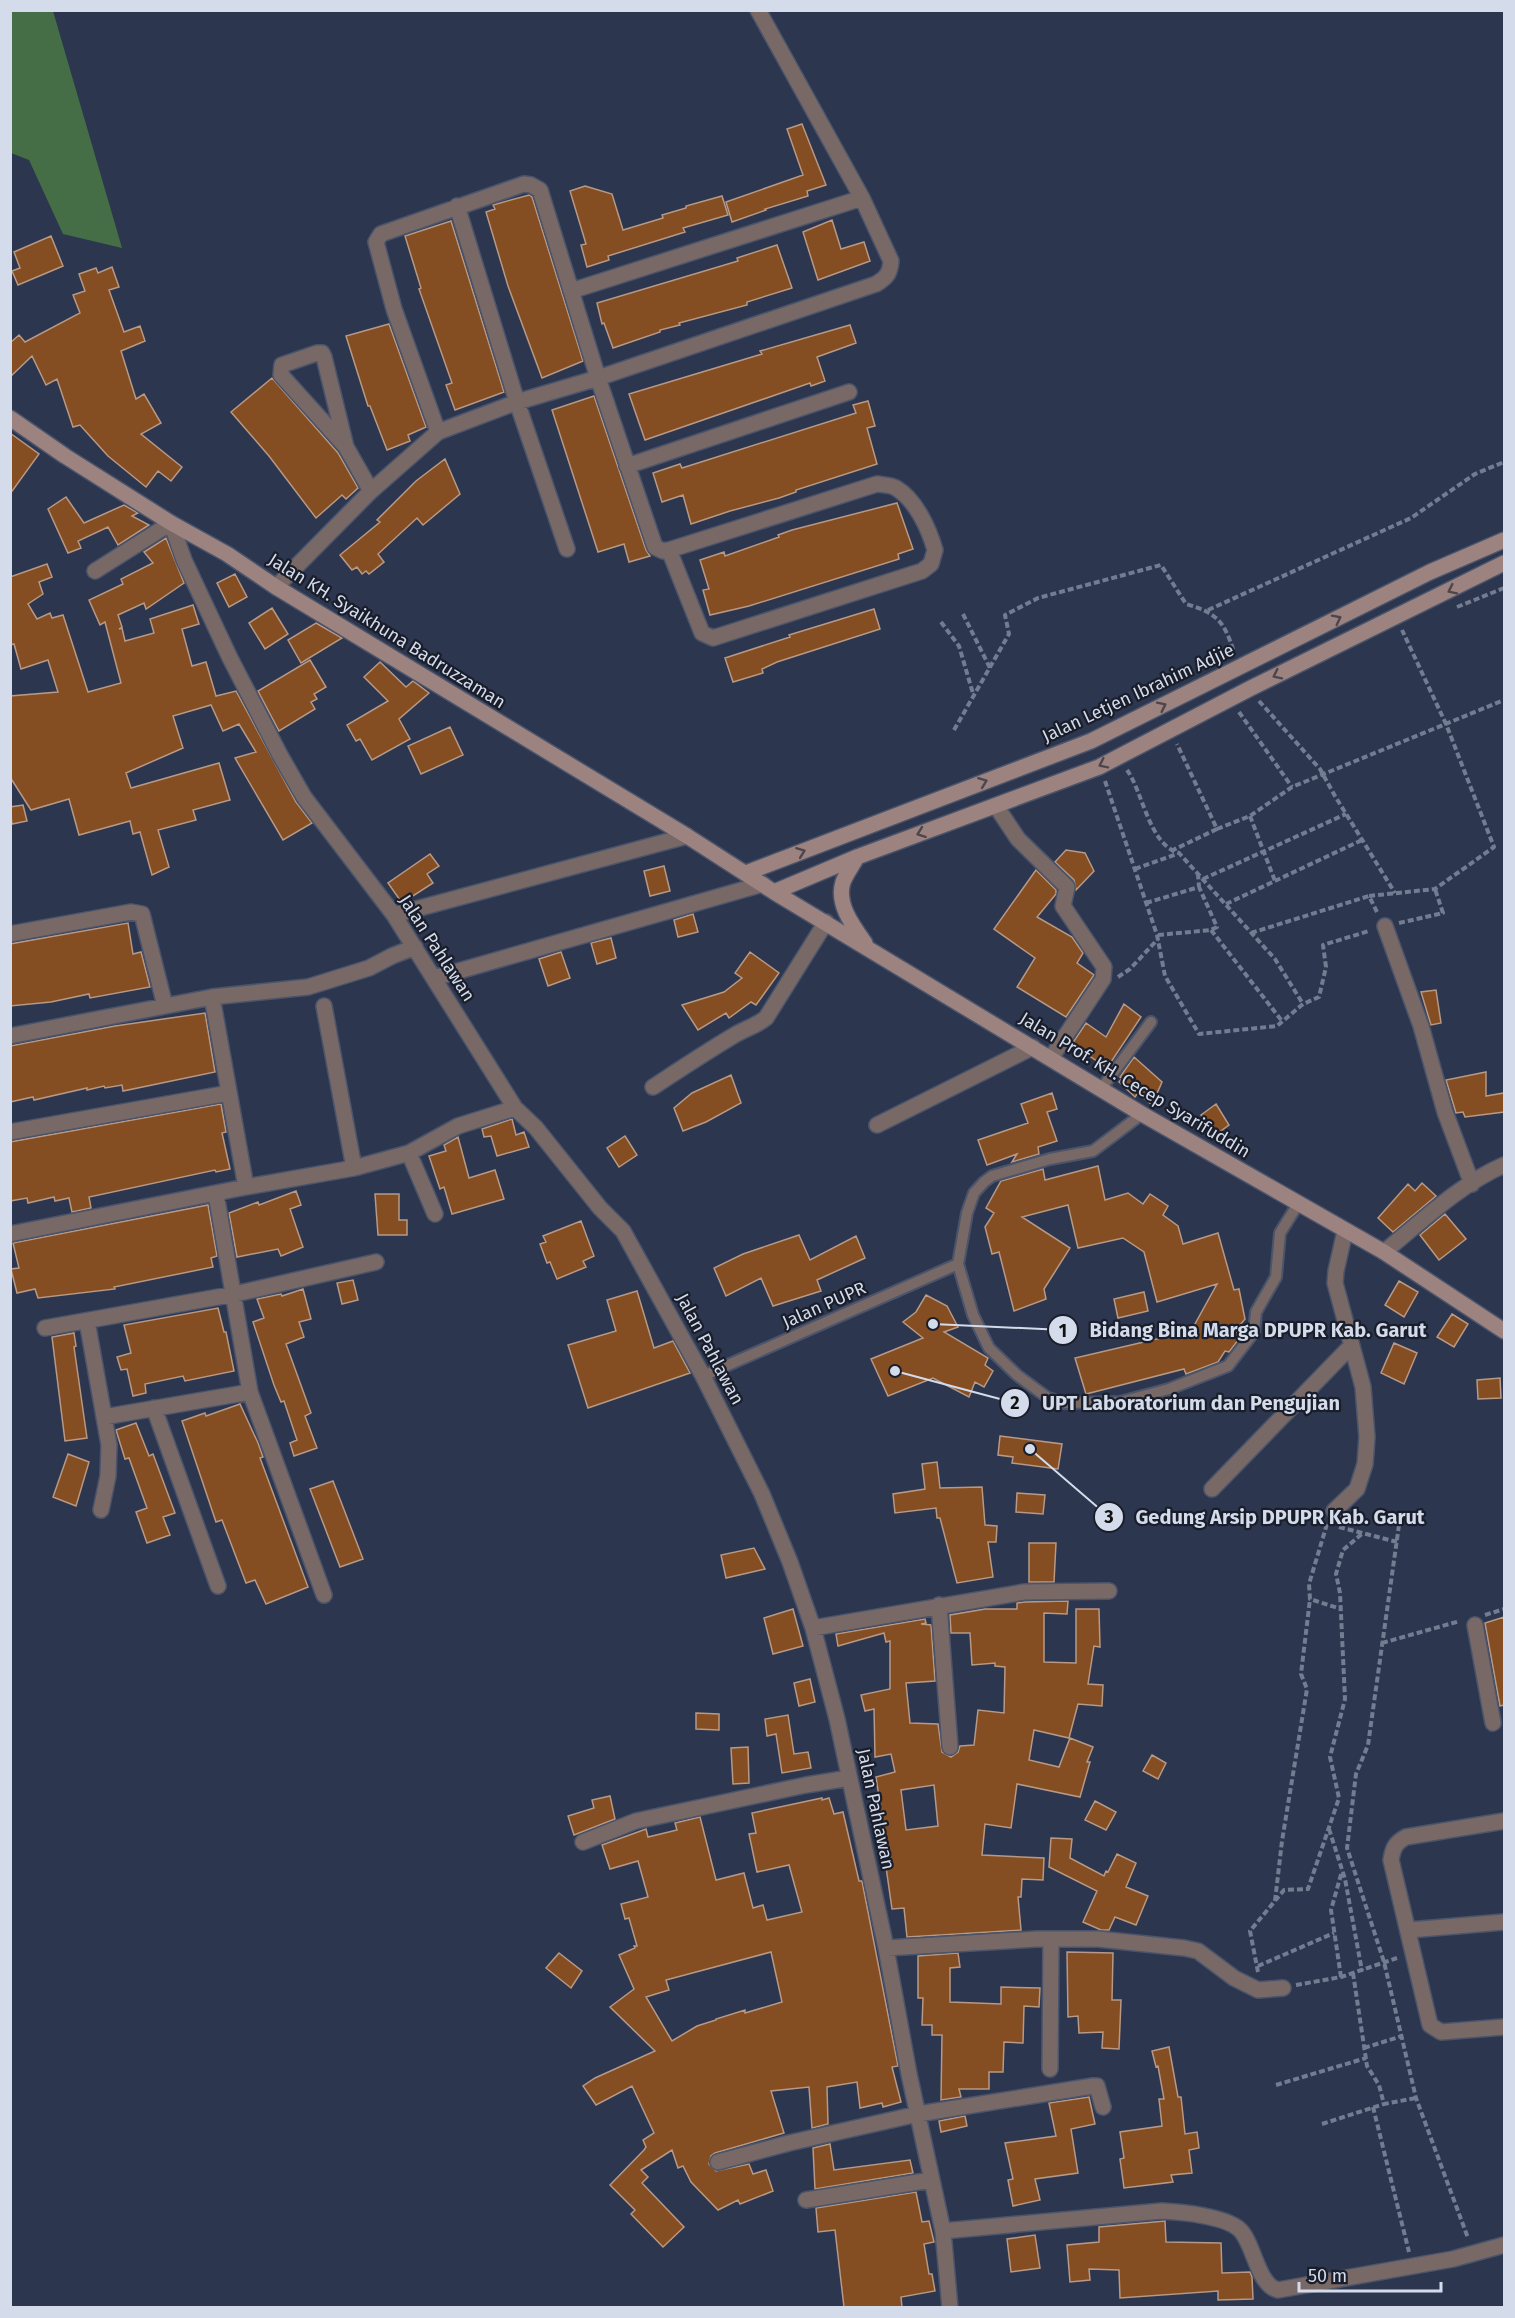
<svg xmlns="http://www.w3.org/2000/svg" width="1515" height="2318" font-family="'Fira Sans',sans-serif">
<rect width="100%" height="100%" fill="#2c364f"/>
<!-- green -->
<path fill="#456e47" d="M10 11H53L122 248 63 234 29 160 11 153Z"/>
<!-- building -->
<path fill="#844d22" stroke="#b79985" stroke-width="1.5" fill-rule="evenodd" d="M802 124 826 185 807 191 808 196 765 209 766 210 732 222 726 202 803 175 787 129Z
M585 186 612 194 623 230 663 218 662 215 686 208V206L722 196 728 215 683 228 685 232 608 256 609 260 587 267 581 245 586 244 570 191Z
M529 195 532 197 583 361 542 378 508 286 486 212 495 209 493 205Z
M832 220 841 249 864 242 870 261 818 280 803 232Z
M451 221 504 392 455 410 446 385 452 383 419 289 421 288 405 236Z
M51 236 63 266 18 285 12 271 20 268 14 252Z
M777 245 792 288 747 302V305L679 323 680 325 660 330V332L613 348 604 323 602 324 597 303 738 261 737 258Z
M112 267 119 287 109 290 124 332 140 326 145 341 121 351 136 399 144 394 161 423 141 434 182 467 171 481 158 471 146 487 108 456 80 425 73 427 57 379 46 385 32 356 10 377V343L19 335 25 342 80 313 73 295 85 291 79 274 96 268 98 273Z
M389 324 426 427 408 435 410 441 387 450 370 406H368L346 336Z
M850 325 856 343 817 357 825 381 811 386 810 383 645 440 629 394 762 354 760 351Z
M272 378 338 453 358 488 346 499 342 495 316 518 269 456 231 412Z
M594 396 646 550 650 556 629 562 624 544 598 552 552 410Z
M868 401 875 426 867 428 877 464 796 490V492L779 498 730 511 691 524 683 495 662 502 653 473 680 464 682 468 856 413 853 405Z
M10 433 39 454 10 494Z
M445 459 460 494 423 525 417 518 378 554 384 562 369 574 366 571 362 574 357 567 352 570 340 555 380 522 377 520 416 481Z
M66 497 84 523 124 505 138 513 132 516 149 525 118 545 108 527 78 541 81 548 68 553 48 509Z
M897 503 913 549 898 554 899 559 749 606 710 615 703 590 709 589 700 560 724 552 725 556 779 537 778 535 792 530Z
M166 538 184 583 146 609 144 603 118 615 122 627 119 629 122 628 125 641 154 633 150 619 193 605 199 624 182 629 192 666 206 662 216 696 236 691 296 802 312 823 283 840 235 758 256 752 239 724 223 731 211 705 173 716 183 748 126 773 131 788 219 763 230 800 193 810 196 820 158 830 169 867 152 875 140 832 133 834 130 821 79 835 69 799 31 810 10 777V696L58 692 48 660 21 669 14 644 10 645V577L47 564 52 577 39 582 43 594 28 604 37 619 50 613 52 618 63 615 88 692 121 683 105 622 100 625 89 600 123 584 121 579 153 563 144 552Z
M235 574 247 597 229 607 217 583Z
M272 608 288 634 265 649 249 623Z
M874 609 880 629 777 662 762 669 763 673 733 682 725 658 790 637 789 635Z
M316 623 342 638 301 663 288 640Z
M310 660 326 687 314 694 317 699 311 702 315 709 279 731 258 691Z
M380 662 406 687 413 681 429 693 399 719 410 739 372 760 360 739 356 741 347 725 388 701 364 677Z
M450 727 463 755 421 774 408 746Z
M23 805 27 821 12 824 10 807Z
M1066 850 1085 853 1094 871 1076 890 1074 880 1055 862Z
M430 854 439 866 427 874 433 883 402 903 388 883Z
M664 866 670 891 650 896 644 871Z
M1036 870 1056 890V894L1037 917 1072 937 1083 953 1077 963 1094 975 1066 1017 1017 987 1035 958 994 929Z
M693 914 698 932 678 937 674 920Z
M128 923 133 954 141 952 150 987 90 998 89 994 51 1002 10 1006V944Z
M611 938 616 958 597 964 591 943Z
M561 952 570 978 548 986 539 959Z
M750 952 779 973 756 1005 751 1002 729 1018 726 1013 698 1030 682 1005 724 992 742 978 735 973Z
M1436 990 1441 1023 1431 1025 1421 992Z
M1124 1004 1141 1017 1107 1068 1072 1044 1086 1023 1106 1037Z
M205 1013 215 1072 123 1091 122 1085 105 1088 104 1086 87 1090V1088L34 1100 33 1097 10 1102V1046L115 1026Z
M1134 1057 1162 1082 1152 1105 1138 1093 1135 1097 1119 1082 1122 1078 1120 1077Z
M1486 1072V1096L1504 1093V1112L1465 1117 1463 1112 1456 1113 1446 1080Z
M731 1075 741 1103 706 1122 683 1131 674 1108 692 1093Z
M1052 1093 1057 1109 1047 1112 1057 1141 1038 1147 1039 1154 1012 1162 1017 1154 987 1165 978 1140 1028 1123 1021 1104Z
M221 1104 226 1132 222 1133 230 1169 216 1172 215 1170 89 1197 91 1208 72 1212 69 1198 55 1201 54 1197 28 1203 27 1198 10 1201V1142Z
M1216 1104 1229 1125 1218 1133 1201 1115Z
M512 1119 516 1135 524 1132 529 1147 497 1156 491 1136 484 1137 482 1129Z
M625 1136 637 1155 619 1167 607 1148Z
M458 1137 469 1178 495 1170 504 1199 452 1214 444 1187 440 1189 429 1156 446 1151 444 1145Z
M1098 1166 1105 1200 1128 1193 1143 1204 1150 1194 1168 1206 1163 1215 1178 1226 1183 1244 1218 1233 1234 1290 1239 1289 1245 1319 1235 1331 1242 1335 1229 1352 1225 1351 1218 1362 1186 1374 1184 1369 1086 1394 1075 1358 1191 1331 1217 1284 1157 1302 1144 1252 1123 1238 1078 1248 1068 1205 1022 1217 1070 1248 1044 1289 1046 1299 1014 1311 999 1252 992 1254 985 1227 994 1213 986 1208 1001 1181 1043 1169 1045 1180Z
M1422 1183 1436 1196 1393 1232 1378 1218 1408 1184 1415 1191Z
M296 1191 301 1205 290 1209 303 1247 281 1256 278 1249 237 1257 229 1213 258 1202 259 1205Z
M375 1194H399V1220H407V1235H378Z
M208 1205 217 1256 211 1258 213 1267 114 1287 115 1289 38 1298 35 1289 17 1293 11 1269 19 1268 13 1243Z
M1445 1214 1466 1239 1439 1260 1420 1235Z
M581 1221 594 1256 583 1261 586 1267 557 1279 550 1262 547 1263 540 1244 546 1242 543 1236Z
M799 1235 810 1260 856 1236 865 1258 817 1280 821 1291 773 1306 761 1278 726 1296 714 1268 743 1254Z
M353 1280 358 1300 342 1304 337 1283Z
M1399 1281 1418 1292 1404 1317 1385 1305Z
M303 1289 311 1319 299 1322 304 1337 286 1344 311 1413 305 1416 317 1448 294 1456 290 1443 297 1440 284 1401 281 1402 274 1385 253 1322 264 1318 257 1299 281 1294 282 1296Z
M637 1291 654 1348 673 1341 690 1373 588 1408 568 1345 616 1331 607 1300Z
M1144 1292 1148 1311 1118 1318 1114 1299Z
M926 1295 947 1306 958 1327 944 1332 988 1358 985 1365 993 1371 984 1387 975 1382 969 1397 933 1378 888 1396 871 1359 923 1338 903 1322 916 1312Z
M218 1308 224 1332H226L234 1371 185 1381 183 1376 145 1384 146 1393 133 1396 127 1369 121 1370 117 1357 131 1353 124 1325Z
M1452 1314 1468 1324 1454 1347 1437 1337Z
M74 1333 76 1346 74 1347 87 1438 65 1441 52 1337Z
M1394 1343 1417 1353 1404 1384 1381 1373Z
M1500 1378 1501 1398 1478 1399 1477 1380Z
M240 1404 258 1443 263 1457 260 1458 308 1587 266 1604 255 1580 246 1583 222 1520 216 1522 182 1421 205 1413 206 1416Z
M136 1423 149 1456 153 1454 175 1513 163 1517 170 1535 147 1543 136 1512 147 1508 129 1458 125 1459 116 1430Z
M1000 1436 1062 1444 1058 1469 1012 1463 1013 1457 998 1455Z
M68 1454 89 1462 76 1506 53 1497Z
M937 1462 940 1488 982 1487 985 1525 997 1526 996 1542H988L993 1577 957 1583 940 1518H937L936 1508 895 1513 893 1494 925 1489 922 1464Z
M333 1481 363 1559 340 1567 310 1489Z
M1017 1493 1045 1495 1043 1514 1016 1512Z
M1029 1543H1056L1054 1582H1029Z
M754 1548 765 1569 726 1578 721 1555Z
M1068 1601 1067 1614 1044 1613V1662L1076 1663V1609H1099L1100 1647 1094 1646 1088 1684 1103 1685 1102 1706 1078 1704 1069 1738 1034 1730 1029 1760 1059 1767 1070 1738 1093 1747 1087 1762H1090L1080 1797 1017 1784 1011 1828 985 1824 982 1855 1044 1858 1043 1880 1022 1879 1021 1897H1018L1021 1930 907 1937 904 1908 892 1909 876 1797H879L876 1777 895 1772 891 1754 875 1757 874 1709 865 1711 861 1695 890 1689V1641L886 1642 884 1633 838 1646 836 1634 925 1619 926 1623 921 1624 931 1625 935 1681 906 1683 910 1723 938 1724 942 1752 951 1757 958 1752 960 1746 974 1745 978 1710 1004 1713 1005 1667 995 1666V1663L972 1665 970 1633H951L950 1615 985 1609H1017V1603L1025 1602ZM934 1785 938 1826 906 1830 901 1790Z
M793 1609 803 1646 773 1654 764 1618Z
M1504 1617V1705L1500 1706 1485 1623Z
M810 1679 815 1702 799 1706 794 1683Z
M696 1713 719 1714V1730L696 1729Z
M788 1715 794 1754 808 1752 811 1768 782 1773 776 1734 767 1736 765 1719Z
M748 1747 749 1783 733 1784 731 1748Z
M1152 1755 1166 1763 1158 1779 1143 1771Z
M610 1796 615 1819 574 1835 568 1816 594 1808 592 1800Z
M822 1798V1800L829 1798 834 1814 843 1812 859 1881H862L898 2066 892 2067 901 2102 883 2107 882 2103 860 2108 857 2082 827 2087 828 2124 812 2128 809 2087 771 2091 784 2133 715 2153 711 2156 709 2164 716 2171 749 2164 753 2174 766 2170 773 2191 740 2204 738 2200 718 2210 691 2182 683 2166 678 2168 672 2150 641 2170 648 2177 642 2183 684 2227 663 2247 631 2214 635 2210 610 2185 644 2150 646 2147 643 2140 654 2133 632 2086 596 2105 583 2086 595 2078 655 2051 610 2007 634 1989 619 1955 635 1948 634 1946H637L629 1918 625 1919 621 1904 648 1897 638 1861 610 1869 602 1845 646 1829 648 1837 677 1830 675 1823 700 1817 716 1880 744 1873 753 1908 763 1905 767 1920 802 1912 789 1865 757 1872 749 1834 756 1833 752 1813ZM771 1952 782 2002 745 2013V2010L716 2019V2020L697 2026 672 2041 646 1997 669 1990 666 1980Z
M1095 1801 1116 1812 1106 1830 1085 1820Z
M1051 1838 1072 1839 1070 1858 1104 1876 1106 1871 1108 1872 1117 1854 1136 1863 1126 1887 1148 1896 1136 1925 1115 1917 1109 1930H1101L1083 1922 1097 1891 1049 1867Z
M1067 1952 1113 1953 1112 2000H1121L1119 2049 1102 2048 1103 2032 1079 2033 1078 2016 1068 2017Z
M559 1953 582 1971 571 1988 546 1968Z
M958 1953 960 1967 950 1968V2002L1001 2004V1987L1040 1988 1039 2007 1024 2006 1023 2043 1004 2042 1003 2072H989V2089H959L961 2097 941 2100 942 2035H932V2025H922L923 1998H918V1956Z
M1169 2047 1178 2097H1181L1185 2134 1197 2132 1199 2148 1189 2150 1192 2173 1171 2175 1173 2182 1124 2188 1120 2159 1124 2158 1120 2132 1162 2126 1159 2099H1164L1158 2066 1156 2067 1152 2051Z
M1089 2097 1095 2124 1071 2129 1078 2173 1035 2179 1040 2200 1013 2206 1008 2180 1013 2179 1005 2143 1056 2136 1049 2103Z
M965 2116 967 2126 941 2132 939 2121Z
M830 2144 834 2170 910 2160 913 2173 815 2189 813 2148Z
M916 2192 922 2222 929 2221 934 2242 924 2244 929 2274H932L935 2291 901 2297 902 2307H844L835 2230 818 2232 816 2208Z
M1165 2221 1166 2242 1221 2243 1222 2273 1250 2272 1252 2277 1253 2299 1218 2300V2291L1120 2298 1119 2270 1089 2269 1090 2280 1070 2282 1067 2245 1099 2242V2227Z
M1035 2235 1040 2268 1011 2272 1007 2239Z"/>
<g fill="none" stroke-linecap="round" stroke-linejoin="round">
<!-- lane casing -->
<g stroke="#4a546b" stroke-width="14">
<path id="lane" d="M1101 1089 1151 1022
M1142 1114 1093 1151 1050 1159 992 1176 984 1182 974 1193 967 1213 958 1264 973 1315 989 1348 1017 1375 1048 1398 1064 1403 1120 1402 1169 1389 1228 1366 1254 1332 1256 1312 1276 1277 1280 1233 1298 1204
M703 1376 958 1264"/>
</g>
<!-- street casing -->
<g stroke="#4a546b" stroke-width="18">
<path id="street" d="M457 206 517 402 567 549
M571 291 862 198
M438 432 394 309 376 242 381 234 524 184 531 185 540 190 598 378 655 547 663 551 669 550 877 484C883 485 891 485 896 488 916 500 929 529 935 550L931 564 922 571 713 638 702 633 669 550
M346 447 324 357 322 353H317L282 365 281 375 346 447 371 491
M627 466 849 392
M95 571 171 523 184 560 230 658 280 755 304 797 394 915 515 1108 536 1128 600 1208 623 1231 703 1376 762 1494 790 1562 813 1628 837 1719 886 1948 909 2074 943 2231 950 2308
M276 587 371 491 438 432 517 402 598 378 876 284C886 278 890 274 891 261L862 198 758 10
M996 806 1018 839 1067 887 1063 906 1104 967 1103 979 1051 1058
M394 915 687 836
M1385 926 1421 1026 1445 1112 1472 1184
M10 934 131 912 142 914 165 1006
M434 978 763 884
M212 997 246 1187
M324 1006 354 1168
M10 1036 212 997 308 987 369 968 392 956 415 947
M653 1087C679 1070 706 1052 733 1036 744 1029 756 1026 766 1018L826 922
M877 1125 1033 1047
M10 1132 229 1093
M409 1153 435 1214
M216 1194 250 1392 324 1595
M10 1234 246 1187 354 1168 409 1153 458 1126 515 1108
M1384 1252C1421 1222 1460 1184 1504 1165
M87 1321 109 1445 108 1476 101 1510
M45 1328 235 1294 376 1262
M154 1408 218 1586
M104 1417 250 1392
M1212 1489 1351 1346
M1334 1511 1357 1489 1365 1464 1367 1437 1363 1387 1335 1283 1336 1271 1345 1231
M939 1605 950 1747
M1475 1625 1493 1723
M813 1628 1024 1592 1109 1591
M1504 1821 1406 1837C1395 1843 1393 1848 1391 1860L1430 2025 1441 2032 1504 2027
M583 1842 636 1821 806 1785 849 1778
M1409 1930 1504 1922
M886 1948 1037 1939H1098L1184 1948 1198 1951 1234 1978 1258 1990 1283 1988
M1050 2069 1051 1939
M718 2162 789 2143 918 2114 1093 2086H1097L1103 2107
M806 2200 931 2180
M943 2231 1162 2211C1182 2212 1224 2216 1239 2229 1254 2242 1257 2285 1278 2290L1453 2259 1504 2245"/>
</g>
<!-- secondary casing -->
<g stroke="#4a546b" stroke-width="18">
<path id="secondary" d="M10 418 65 456 171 523 227 554 276 587 687 836 774 892 1142 1114 1384 1252 1504 1331
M857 857C853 865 846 874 843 882 836 904 853 926 865 943
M746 873 1091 741 1430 572 1504 540
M774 892 857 857 1099 767 1251 688 1504 563"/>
</g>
<!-- path -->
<path stroke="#737c91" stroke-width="4" stroke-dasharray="6 3" stroke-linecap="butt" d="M1457 607 1504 588
M1208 610 1411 518 1475 474 1504 462
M963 614 990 668
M941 622 959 646 974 697
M1259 701 1320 769 1335 796 1395 893
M1239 712 1292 787
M954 730 1009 634 1005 615 1038 598 1161 565 1186 604C1217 613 1224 621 1234 652
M1127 770C1143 792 1149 845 1179 853L1275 959 1303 1004
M1105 781 1157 935 1165 976 1199 1034 1277 1026 1303 1004 1319 997 1326 967 1323 945 1369 931
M1250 816 1275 881
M1217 829 1250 816 1292 787 1504 700
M1171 851 1217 829 1177 744
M1135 869 1177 854
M1203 879 1346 814
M1146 903 1199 887 1198 874
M1226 904 1362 840
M1377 912 1369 896 1435 889 1494 847 1446 724 1402 630
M1399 923 1443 913 1435 889
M1211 930 1282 1021
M1251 933 1369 896
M1158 935 1211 930 1217 927 1199 887
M1118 977 1130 969 1158 939
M1327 1524 1309 1584 1310 1599 1341 1609
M1399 1525 1368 1745 1356 1774 1347 1848 1384 1962 1416 2098 1468 2238
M1339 1527 1397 1542
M1485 1615 1504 1609
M1382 1643 1460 1621
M1329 1829 1345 1879 1362 1971
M1275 1901 1282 1841 1307 1689 1301 1674 1310 1599
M1258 1966 1334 1933
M1258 1972 1250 1931 1284 1890 1308 1889 1339 1798 1330 1757 1345 1699 1340 1593 1336 1574 1343 1550 1363 1533
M1353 1973 1367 2066 1379 2085 1384 2104 1416 2098
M1341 1977 1331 1910 1342 1871
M1296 1985 1341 1977 1397 1958
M1364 2048 1402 2036
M1276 2085 1366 2058
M1373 2107 1409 2252
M1322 2124 1384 2104"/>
<!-- lane -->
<use href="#lane" stroke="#786866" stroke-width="10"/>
<!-- street -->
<use href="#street" stroke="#786866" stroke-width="15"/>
<!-- secondary -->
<use href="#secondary" stroke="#9c8380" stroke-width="15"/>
</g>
<!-- one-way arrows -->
<defs><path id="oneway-chevron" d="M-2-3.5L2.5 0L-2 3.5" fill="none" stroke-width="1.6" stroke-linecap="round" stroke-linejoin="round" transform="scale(1.5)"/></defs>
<g stroke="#4d464c">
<use href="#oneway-chevron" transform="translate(1452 590) rotate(154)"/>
<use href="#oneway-chevron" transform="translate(1337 619) rotate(-27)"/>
<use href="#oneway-chevron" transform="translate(1277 675) rotate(154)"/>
<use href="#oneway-chevron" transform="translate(1162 706) rotate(-26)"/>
<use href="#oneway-chevron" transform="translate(1103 764) rotate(154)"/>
<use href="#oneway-chevron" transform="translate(983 782) rotate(-21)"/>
<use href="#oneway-chevron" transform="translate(921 833) rotate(160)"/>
<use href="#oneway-chevron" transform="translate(801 852) rotate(-21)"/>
</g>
<g text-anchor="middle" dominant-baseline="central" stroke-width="4.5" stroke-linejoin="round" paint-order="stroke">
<!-- street labels -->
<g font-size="18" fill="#d4dbeb" stroke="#191e2a">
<text transform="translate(387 631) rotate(32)">Jalan KH. Syaikhuna Badruzzaman</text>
<text transform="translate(1138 693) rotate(-25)">Jalan Letjen Ibrahim Adjie</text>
<text transform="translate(437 948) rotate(57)">Jalan Pahlawan</text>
<text transform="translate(1135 1085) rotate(31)">Jalan Prof. KH. Cecep Syarifuddin</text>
<text transform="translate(824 1305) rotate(-24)">Jalan PUPR</text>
<text transform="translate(710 1349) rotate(62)">Jalan Pahlawan</text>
<text transform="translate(876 1809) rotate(78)">Jalan Pahlawan</text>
</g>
</g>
<!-- callouts -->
<path fill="none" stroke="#d4dbeb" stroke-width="2" d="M933 1324L1063 1330M895 1371L1015 1403M1030 1449L1109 1517"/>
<g fill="#d4dbeb" stroke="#191e2a" stroke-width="2">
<circle cx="933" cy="1324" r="6"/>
<circle cx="895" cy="1371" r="6"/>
<circle cx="1030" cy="1449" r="6"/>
<circle cx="1063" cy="1330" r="15"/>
<circle cx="1015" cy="1403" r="15"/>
<circle cx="1109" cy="1517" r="15"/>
</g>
<g font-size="18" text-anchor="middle" font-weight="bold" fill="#111">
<text x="1063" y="1337">1</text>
<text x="1015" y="1409">2</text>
<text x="1109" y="1523">3</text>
</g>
<g font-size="20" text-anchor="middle" font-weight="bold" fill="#d4dbeb" stroke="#191e2a" stroke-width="4.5" stroke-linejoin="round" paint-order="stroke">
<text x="1258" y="1337">Bidang Bina Marga DPUPR Kab. Garut</text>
<text x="1191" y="1410">UPT Laboratorium dan Pengujian</text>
<text x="1280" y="1524">Gedung Arsip DPUPR Kab. Garut</text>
</g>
<!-- border -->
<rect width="1515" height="2318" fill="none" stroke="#d4dbeb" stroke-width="24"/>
<!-- scale -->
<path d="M1299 2282v9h142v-9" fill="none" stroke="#d4dbeb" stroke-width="3"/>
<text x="1308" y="2282" font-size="18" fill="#d4dbeb" stroke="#191e2a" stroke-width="4.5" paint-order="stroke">50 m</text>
</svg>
